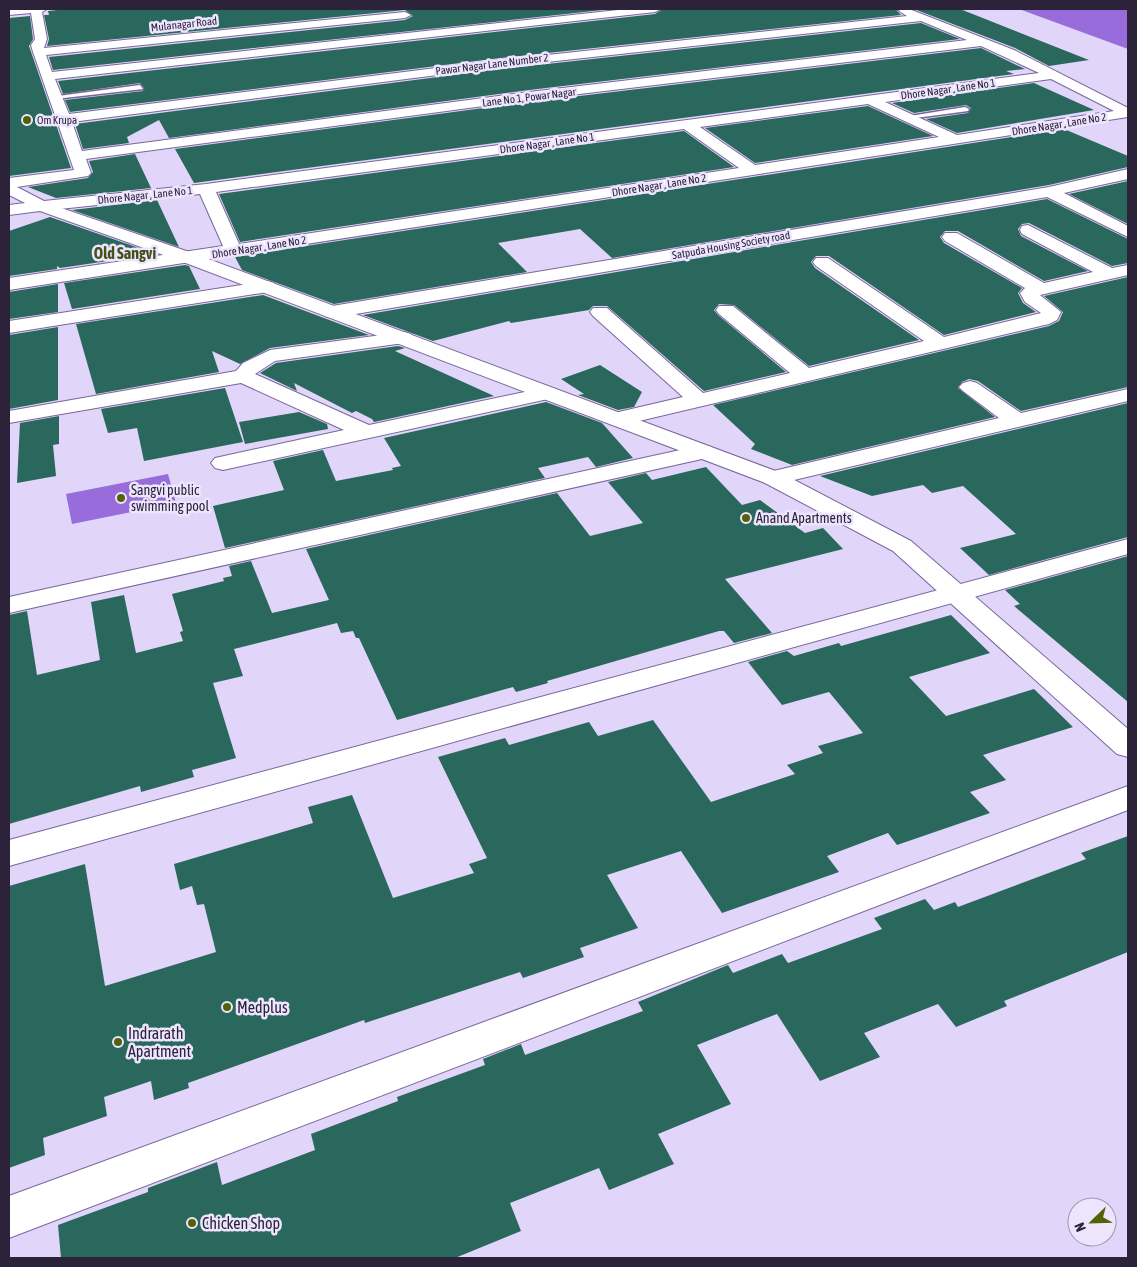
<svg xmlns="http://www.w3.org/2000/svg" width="1137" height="1267" font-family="'Asap Condensed',sans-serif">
<rect width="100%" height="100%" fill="#e1d5fa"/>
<!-- water -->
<path fill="#986cda" d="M1019 9H1128V49Z
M168 474 176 503 72 524 66 494Z"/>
<!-- building -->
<path fill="#2a675c" d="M67 9H612L53 70 49 57 405 20 413 16 405 10 47 46 49 39 44 15H49L48 11Z
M663 9H899L897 11 901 15 492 59 70 112 65 100 143 91 144 88 140 83 63 94 58 81 655 14Z
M914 9H960L1089 60 1049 66 1015 48Z
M30 16 33 39 29 46 71 168 9 176V18Z
M921 23 960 39 529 90 169 138 159 120 127 137 129 143 83 149 75 124 492 70Z
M981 48 1025 69 1006 71 1014 74 194 183 175 149 529 102Z
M1034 83 1094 110 957 133 926 119 968 113 971 108 966 105 914 113 892 103Z
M868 106 933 136 755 163 705 128Z
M1064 129 1128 156V167L1049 185 612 258 580 229 498 243 527 272 334 304 242 270 235 257Z
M684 131 734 167 240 242 219 194Z
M135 154 151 188 56 198 28 187 88 178 93 172 89 161Z
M1128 181V224L1069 194Z
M1047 199 1128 239V263L1112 266 1029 223 1022 224 1018 229 1021 236 1088 271 1044 281 958 231H945L940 237 944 243 1022 288 1018 293 1023 303 1036 312 944 335 829 256H816L811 262 815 268 919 340 809 366 734 305 719 304 714 310 718 315 786 372 704 391 607 306H593L589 310 511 323 509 321 433 341 363 315Z
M157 200 179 247 72 210Z
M50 217 156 254 60 268 57 266V269L9 276V231Z
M185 265 189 266 200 289 72 309 64 283Z
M1128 277V387L1021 411 978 381 969 379 962 382 958 388 995 417 792 465 751 449 755 444 713 405 1049 326 1059 321 1063 312 1044 296Z
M58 284V312L9 319V292Z
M263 295 369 335 270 348 240 364 212 351 219 372 96 394 76 324Z
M58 327V400L9 409V335Z
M398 346 405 348 395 351 494 396 374 422 372 419 356 411 352 413 294 383 297 391 260 373 276 363Z
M600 365 642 392 634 407 618 410 578 395 584 394 561 379Z
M225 388 243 442 144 461 137 428 108 433 101 409Z
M546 402 602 423 633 458 596 467 588 457 538 468 545 478 225 548 213 506 284 490 273 461 323 450 336 481 393 470 392 468 401 466 384 438Z
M1128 403V537L989 575 960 548 1016 534 963 486 932 493 923 485 872 496 820 476Z
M299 412 327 424 328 429 245 444 239 422Z
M59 416V444L53 445 56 476 17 483 20 423Z
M706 467 742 505 760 500 805 533 823 528 843 549 725 579 772 633 734 643 724 631H719L547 681 548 683 516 692 513 687 397 720 359 638H356L353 631 341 633 337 623 234 649 243 676 213 683 236 758 192 770 194 777 141 792 140 786 9 824V615L27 611 37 675 100 660 91 602 124 595 136 653 183 641 180 632 183 631 172 594 224 581 223 578 232 576 229 566 251 561 272 613 329 600 306 549 557 493 590 536 643 523 608 482 646 473 652 480Z
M1128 556V702L1014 606 1020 604 1005 590Z
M951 615 990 653 909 677 946 716 1034 689 1073 727 983 755 1006 780 970 792 990 813 897 845 888 833 827 856 839 872 722 913 681 851 607 875 638 928 580 948 584 957 523 978 520 972 365 1023 364 1020 188 1083 189 1088 154 1100 151 1081 104 1097 107 1116 43 1138 45 1155 9 1168V886L85 864 105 986 216 952 204 904 197 905 192 886 180 890 174 864 313 823 308 807 352 795 393 898 474 873 469 864 487 858 438 757 505 738 509 745 589 722 598 736 653 720 711 802 795 774 787 765 823 753 818 746 863 733 829 692 782 705 748 662 787 651 794 656 839 643 841 646Z
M1128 836V952L1004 1001 1007 1006 956 1027 938 1004 864 1033 880 1057 820 1081 777 1014 697 1045 731 1104 658 1134 674 1164 609 1190 599 1168 510 1203 521 1231 455 1258H61L58 1225 148 1192V1188L217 1162 222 1185 315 1150 311 1134 398 1101 397 1097 485 1065 483 1059 521 1044 525 1055 643 1011 638 1002 728 965 733 973 782 954 788 963 882 929 874 918 925 899 934 910 955 902 958 907 1086 859 1081 853Z"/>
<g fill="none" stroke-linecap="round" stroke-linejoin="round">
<!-- service casing -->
<g stroke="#79669c" stroke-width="3">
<path id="service" d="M140 85 143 89 55 99 51 97Z
M965 107 969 109 968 111 908 119 904 117Z"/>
</g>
<!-- minor casing -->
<g stroke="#79669c" stroke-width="2">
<path id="minor" d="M9 9H47L42 12 47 39 44 48 405 12 411 15 405 18 46 55 52 72 627 9H661L655 12 55 79 69 114 492 61 907 16 899 11 901 9H909L1014 50 1128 108V117L9 290V278L223 246 200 194 41 211 9 195V178L74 170 33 52 31 45 35 39 31 13 9 15ZM921 21 967 40 529 92 82 151 72 122 492 68ZM981 46 1039 73 206 184 44 201 17 187 88 176 91 173 86 159 529 100ZM1051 79 1114 111 957 135 885 102ZM868 104 939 137 755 165 700 127ZM684 129 739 168 239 244 216 192Z
M1128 169V179L1064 193 1128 226V237L1047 197 332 318 325 316 322 312 325 308 332 306 1049 187Z
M1028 225 1112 268 1128 265V275L1040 295 1061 312 1057 320 1049 324 618 426 610 424 607 419 610 414 683 397 593 316 590 312 593 308H607L703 393 790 373 719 314 716 310 719 306H733L809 368 924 341 816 266 813 262 816 258H828L944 337 1041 313 1025 302 1020 293 1025 288 945 241 942 237 945 233H957L1044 283 1093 272 1022 234 1020 230 1022 226Z
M267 281 274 283 276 287 274 291 9 333V321Z
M404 332 411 334 414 338 411 342 275 361 255 374 369 425 548 387 555 389 559 393 555 397 548 399 223 470 215 468 211 463 215 458 344 430 241 383 9 423V411L236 371 243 363 270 350Z
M970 381 977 383 1021 413 1128 389V401L773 485 765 483 761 478 765 473 999 418 963 391 959 387 963 383Z
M703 445 711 447 714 452 711 457 9 613V597Z
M1128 539V554L9 866V840Z"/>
</g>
<!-- tertiary casing -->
<g stroke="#79669c" stroke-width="2">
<path id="tertiary" d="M41 201 195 254 781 473 911 541 1128 729V757L1117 754 893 551 765 483 183 262 40 211 9 215V205Z
M1128 786V810L9 1238V1196Z"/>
</g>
<!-- service -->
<use href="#service" fill="#fff" fill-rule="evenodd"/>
<!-- minor -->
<use href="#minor" fill="#fff" fill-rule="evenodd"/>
<!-- tertiary -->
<use href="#tertiary" fill="#fff" fill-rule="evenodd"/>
</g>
<!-- markers -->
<g fill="#526206" stroke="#ede5fe" stroke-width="2">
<circle cx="27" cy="120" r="5"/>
<circle cx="121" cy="498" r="5"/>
<circle cx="746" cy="518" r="5"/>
<circle cx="227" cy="1007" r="5"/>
<circle cx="118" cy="1042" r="5"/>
<circle cx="192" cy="1223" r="5"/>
</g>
<g text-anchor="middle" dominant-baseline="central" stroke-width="5" stroke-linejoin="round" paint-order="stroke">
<!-- far-street labels -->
<g font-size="11" fill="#2c233a" stroke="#ede5fe">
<text transform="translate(184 24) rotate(-6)">Mulanagar Road</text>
<text transform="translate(492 64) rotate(-7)">Pawar Nagar Lane Number 2</text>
<text transform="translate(948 89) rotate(-8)">Dhore Nagar , Lane No 1</text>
<text transform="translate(529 97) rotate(-7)">Lane No 1, Powar Nagar</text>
<text transform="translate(1059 124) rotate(-9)">Dhore Nagar , Lane No 2</text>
<text transform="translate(547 143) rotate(-8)">Dhore Nagar , Lane No 1</text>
<text transform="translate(659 185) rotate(-9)">Dhore Nagar , Lane No 2</text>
<text transform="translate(145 195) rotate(-6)">Dhore Nagar , Lane No 1</text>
<text transform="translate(731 245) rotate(-10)">Satpuda Housing Society road</text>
<text transform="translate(259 247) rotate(-9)">Dhore Nagar , Lane No 2</text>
</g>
<!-- far-poi labels -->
<g font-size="11" fill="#2c233a" stroke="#ede5fe" text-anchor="start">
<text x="37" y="120">Om Krupa</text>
</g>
<!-- poi labels -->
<g font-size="14" fill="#2c233a" stroke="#ede5fe" text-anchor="start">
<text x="131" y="490">Sangvi public<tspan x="131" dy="16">swimming pool</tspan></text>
<text x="756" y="518">Anand Apartments</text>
</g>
<!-- far-district labels -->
<g font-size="16" font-weight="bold" fill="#455119" stroke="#ede5fe">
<text x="125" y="253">Old Sangvi</text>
</g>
<!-- near-poi labels -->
<g font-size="16" fill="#2c233a" stroke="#ede5fe" text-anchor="start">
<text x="237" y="1007">Medplus</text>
<text x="128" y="1033">Indrarath<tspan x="128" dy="18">Apartment</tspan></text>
<text x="202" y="1223">Chicken Shop</text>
</g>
</g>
<!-- border -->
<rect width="1137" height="1267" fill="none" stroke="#2c233a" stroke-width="20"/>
<!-- north arrow -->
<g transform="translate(1092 1222) rotate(247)"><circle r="24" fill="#ede5fe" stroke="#a097b0"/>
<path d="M0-4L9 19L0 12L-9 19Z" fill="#526206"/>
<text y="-8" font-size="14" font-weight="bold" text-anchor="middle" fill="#2c233a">N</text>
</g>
</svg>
